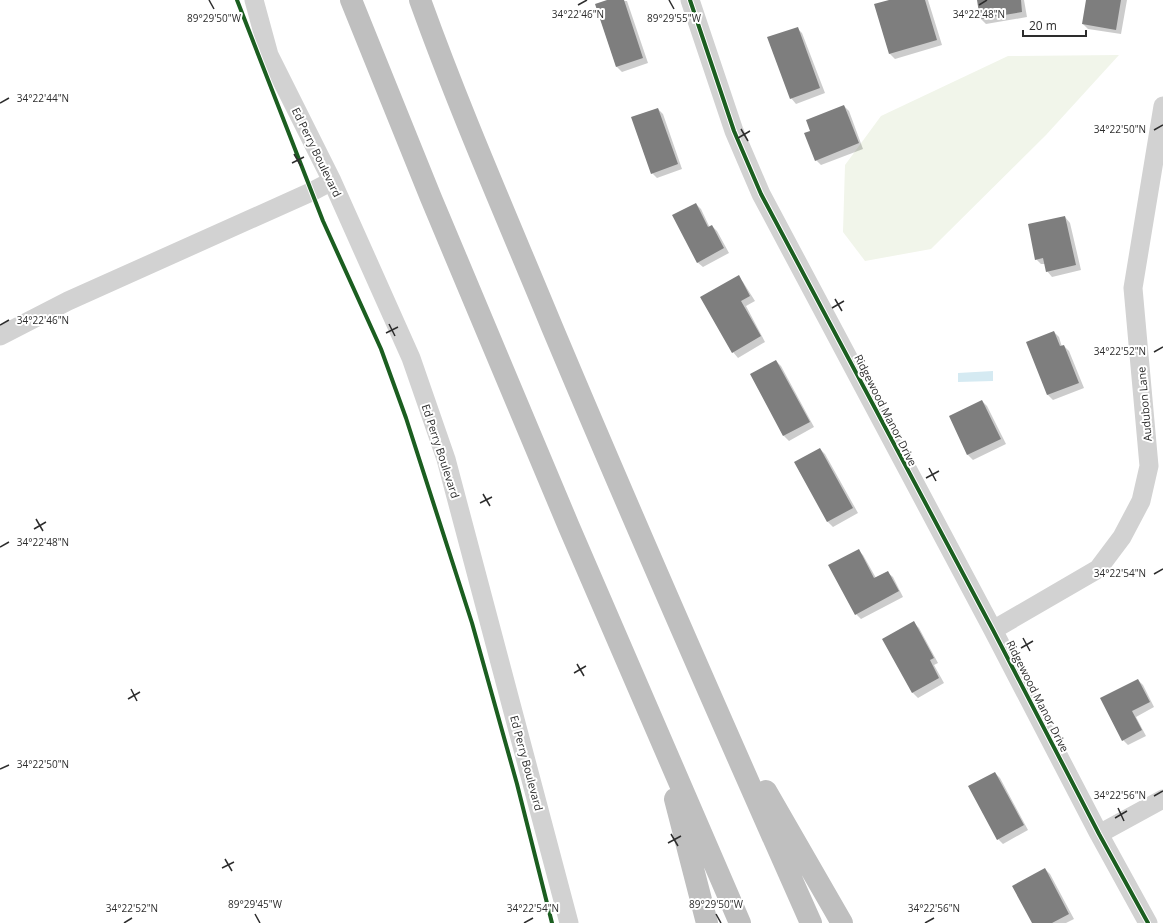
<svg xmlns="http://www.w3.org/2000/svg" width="1163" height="923" font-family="'Open Sans',sans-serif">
<rect width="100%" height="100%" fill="#fff"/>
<!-- green -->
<path fill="#f1f5ea" d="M1119 55 1046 135 931 249 865 261 843 232 845 165 881 116 1008 56Z"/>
<!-- water -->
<path fill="#d5eaf2" d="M993 371V381L958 382V373Z"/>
<!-- shadow -->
<path fill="#0003" d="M610 0 627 1 648 63 622 72 617 67Z
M892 0H928L942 45 895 59 890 54Z
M978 0H1024L1027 17 986 24 981 19Z
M1087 0H1127L1121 34 1088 29 1083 24Z
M797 28 802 33 825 93 796 104 791 98Z
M844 106 849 111 863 149 821 165 816 160 811 131Z
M658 109 663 114 682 169 657 178 652 173Z
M696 204 701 209 710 228 712 226 717 231 729 253 703 267 697 262Z
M1065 217 1070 223 1081 270 1052 277 1047 271 1045 264H1041L1036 259Z
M738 277 743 282 755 301 746 306 765 342 738 358 733 352Z
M1054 332 1059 337 1062 347 1064 346 1069 351 1084 388 1053 400 1048 395 1027 343Z
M776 361 781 366 814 427 789 441 784 436 751 374Z
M982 401 987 406 1006 444 973 460 968 455 950 416Z
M820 449 825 454 858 513 833 527 828 522 795 463Z
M858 550 863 555 876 578 887 572 893 577 903 597 861 619 856 614Z
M914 623 919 628 938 663 934 665 944 683 918 698 913 693Z
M1138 680 1143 685 1154 707 1136 717 1146 736 1128 745 1123 740Z
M995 773 1000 778 1028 830 1003 844 998 839Z
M1045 869 1050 874 1074 919 1066 923H1033Z"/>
<!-- building -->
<path fill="#7e7e7e" d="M607 0H624L643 58 616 67 595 4Z
M889 0H925L937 40 889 54 874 4Z
M977 0H1021L1022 12 980 19Z
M1086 0H1121L1116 30 1082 24Z
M798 27 820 88 790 99 767 37Z
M844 105 859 143 815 161 804 133 810 131 806 120Z
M658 108 678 164 651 174 631 117Z
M696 203 708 227 712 225 724 248 697 263 672 215Z
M1065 216 1076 265 1046 272 1043 258 1035 260 1028 224Z
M739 275 750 296 741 301 761 336 732 353 700 297Z
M1054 331 1060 346 1064 345 1079 383 1047 395 1026 342Z
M776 360 810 422 783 436 750 374Z
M982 400 1001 439 967 455 949 416Z
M820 448 853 508 827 522 794 462Z
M859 549 874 578 888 571 899 591 855 615 828 565Z
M914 621 934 658 930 660 939 678 912 693 882 639Z
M1138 679 1150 702 1132 711 1142 730 1122 741 1100 698Z
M995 772 1024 825 997 840 968 786Z
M1045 868 1069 914 1052 923H1032L1012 886Z"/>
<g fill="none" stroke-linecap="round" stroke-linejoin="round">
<!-- minor -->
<path stroke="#d2d2d2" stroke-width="19" d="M254 0 269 55 332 181 411 358 446 459 569 923
M690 0 734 131 761 194 993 630 1099 834 1148 923
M0 336 68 301 311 192 332 181
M993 630 1098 569 1122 537 1141 501 1149 466 1133 288 1163 106
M1099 834 1163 799"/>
<!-- motorway -->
<path stroke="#bfbfbf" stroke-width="22" d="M351 0 431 198 569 527 740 923
M420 0C460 111 507 218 552 327 636 527 723 725 811 923
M766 791 842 923
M675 799 707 923"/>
<!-- cycleway casing -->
<g stroke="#fff" stroke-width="6">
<path id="cycleway" d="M237 0 323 221 381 349 406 418 472 623 517 784 552 923
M690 0 734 131 761 194 993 630 1099 834 1148 923"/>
</g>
<!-- cycleway -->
<use href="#cycleway" stroke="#1b5e20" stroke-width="4"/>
</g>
<!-- ticks -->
<path fill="none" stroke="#2d2d2d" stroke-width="1.5" d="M209 0 214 9M669 0 674 9M578 5 587 0M979 5 987 0M0 103 9 98M741 129 748 141M1154 130 1163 125M738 138 750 131M294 154 301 166M292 163 304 157M835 299 842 311M832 308 844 301M389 324 395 336M0 325 9 320M386 333 398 327M1154 352 1163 347M929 468 936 481M926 478 939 471M483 494 490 506M480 503 492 497M36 519 43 531M34 529 46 522M0 547 9 542M1154 574 1163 569M1023 638 1030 651M1021 648 1033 641M577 664 584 676M574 673 586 666M131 689 137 701M128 699 140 692M0 769 9 765M1154 796 1163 791M1118 808 1124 821M1115 818 1127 811M671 834 678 846M668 843 681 836M225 859 232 871M222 868 234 862M255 914 260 923M716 914 721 923M124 923 132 918M524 923 533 918M925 923 934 918"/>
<g text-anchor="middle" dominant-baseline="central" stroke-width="4" stroke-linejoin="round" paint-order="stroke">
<!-- street labels -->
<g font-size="11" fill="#2d2d2d" stroke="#fff">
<text transform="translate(317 152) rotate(64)">Ed Perry Boulevard</text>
<text transform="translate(1144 404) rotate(-95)">Audubon Lane</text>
<text transform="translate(886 410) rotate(63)">Ridgewood Manor Drive</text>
<text transform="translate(441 451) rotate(72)">Ed Perry Boulevard</text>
<text transform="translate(1038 696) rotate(63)">Ridgewood Manor Drive</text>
<text transform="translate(527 763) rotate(75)">Ed Perry Boulevard</text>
</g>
</g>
<g font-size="10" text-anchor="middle" fill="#2d2d2d" stroke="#fff" stroke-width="4" stroke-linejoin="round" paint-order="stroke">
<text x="578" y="18">34°22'46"N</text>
<text x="979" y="18">34°22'48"N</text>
<text x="214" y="22">89°29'50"W</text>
<text x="674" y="22">89°29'55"W</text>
<text x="43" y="102">34°22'44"N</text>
<text x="1120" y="133">34°22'50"N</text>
<text x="43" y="324">34°22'46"N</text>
<text x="1120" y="355">34°22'52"N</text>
<text x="43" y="546">34°22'48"N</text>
<text x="1120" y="577">34°22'54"N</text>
<text x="43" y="768">34°22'50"N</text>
<text x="1120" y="799">34°22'56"N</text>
<text x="255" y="908">89°29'45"W</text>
<text x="716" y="908">89°29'50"W</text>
<text x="132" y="912">34°22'52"N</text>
<text x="533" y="912">34°22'54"N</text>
<text x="934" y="912">34°22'56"N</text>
</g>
<!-- scale -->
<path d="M1023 30v6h63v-6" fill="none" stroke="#2d2d2d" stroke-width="2"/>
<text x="1029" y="30" font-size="12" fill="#2d2d2d" stroke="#ffffff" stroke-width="3" paint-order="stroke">20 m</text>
</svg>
